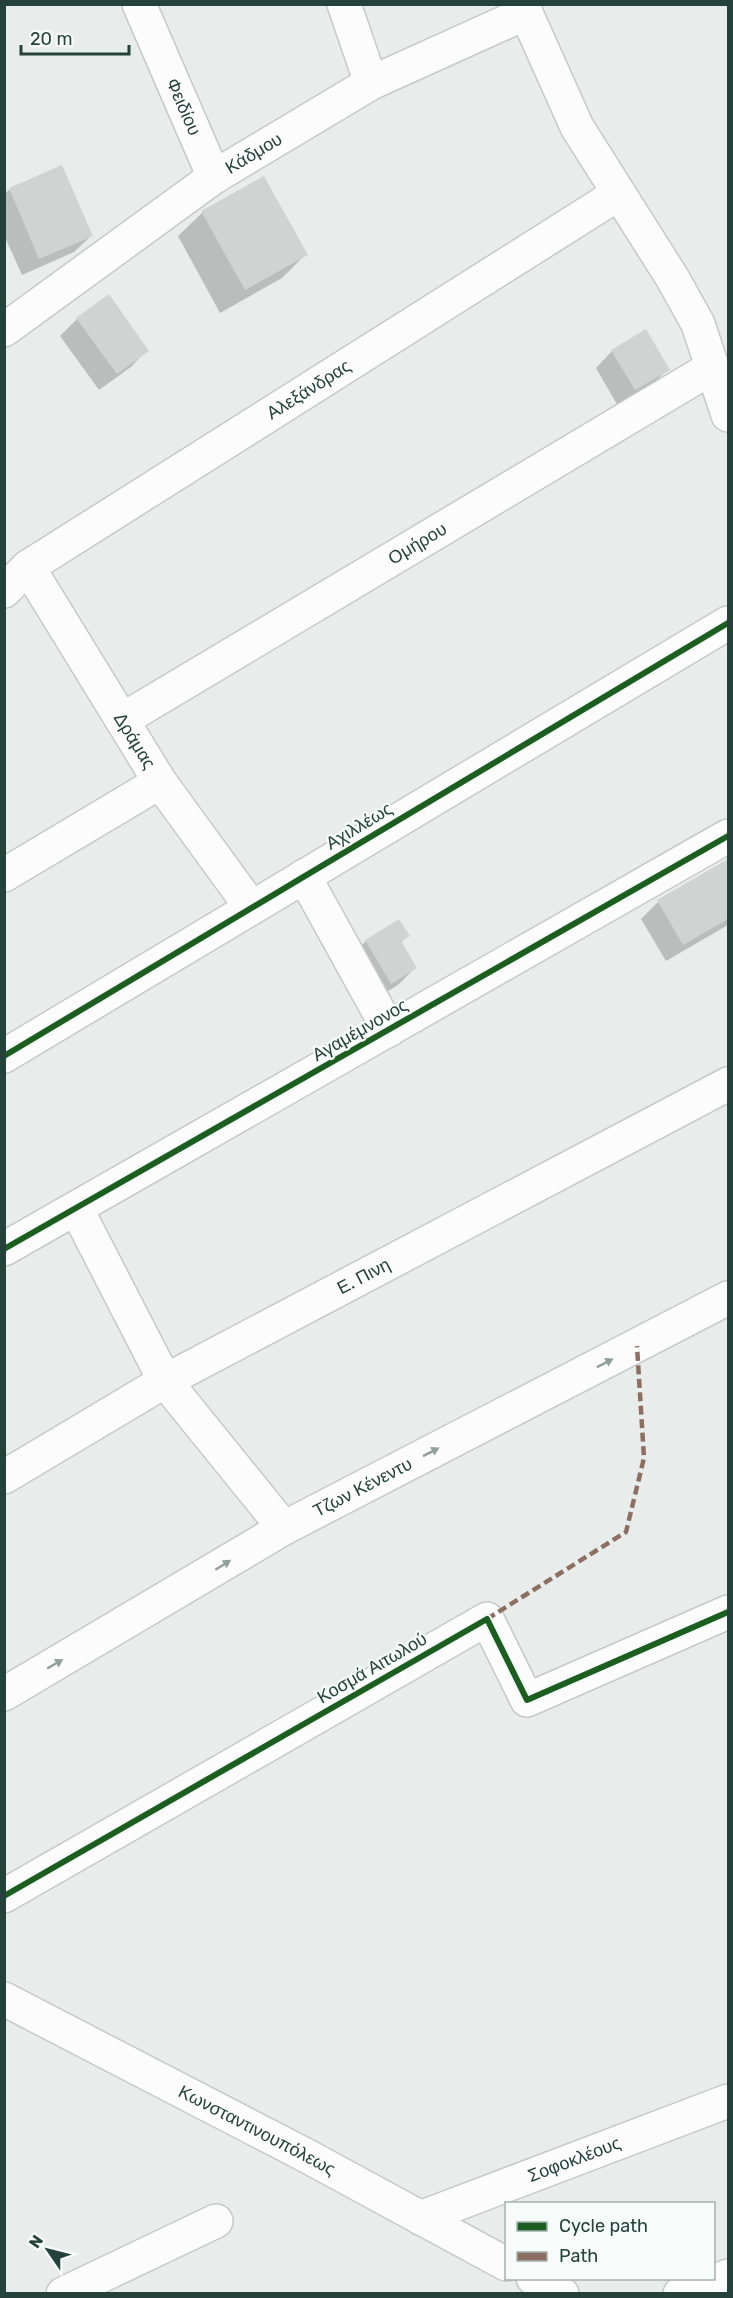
<svg xmlns="http://www.w3.org/2000/svg" width="733" height="2298" font-family="Rubik,sans-serif">
<rect width="100%" height="100%" fill="#e8edeb"/>
<!-- shadow -->
<path fill="#0003" d="M61 167 91 236 74 252 22 275 4 235V194L9 190Z
M264 178 306 254 282 278 220 313 178 236 202 213Z
M77 319 147 350 131 367 99 390 60 336Z
M612 351 668 369 651 386 618 406 596 368Z
M728 862V925L666 961 641 919 658 902Z
M399 921 408 936 400 943 415 968 398 985 373 1000 349 958 366 941Z"/>
<!-- building -->
<path fill="#cfd4d2" d="M62 165 93 236 39 259 9 188Z
M264 176 308 255 245 290 201 211Z
M109 294 149 351 117 374 76 318Z
M646 329 670 370 635 390 611 350Z
M728 859V919L683 945 657 900Z
M399 919 410 936 401 941 417 968 391 984 365 940Z"/>
<g fill="none" stroke-linecap="round" stroke-linejoin="round">
<!-- minor casing -->
<g stroke="#c5cac8" stroke-width="36">
<g id="minor">
<path id="s1" d="M139 4 214 177"/>
<path d="M344 4 371 83"/>
<path d="M522 4 577 127 673 279 698 324 728 415"/>
<path id="s2" d="M4 330 214 177 371 83 526 13"/>
<path id="s3" d="M28 567 160 782 251 907"/>
<path id="s4" d="M4 591 28 567 618 194"/>
<path id="s5" d="M122 720 713 367"/>
<path d="M4 875 160 782"/>
<path d="M304 876 389 1030"/>
<path d="M4 1056 728 623"/>
<path d="M77 1210 165 1381 284 1528"/>
<path d="M4 1249 728 836"/>
<path id="s6" d="M4 1477 165 1381 728 1084"/>
<path id="s7" d="M4 1694 284 1528 728 1298"/>
<path d="M4 1896 487 1619 527 1700 728 1612"/>
<path id="s8" d="M4 1999 307 2156 506 2264"/>
<path id="s9" d="M420 2218 728 2101"/>
<path d="M533 2278 562 2294"/>
<path d="M63 2294 216 2221"/>
<path d="M680 2294 728 2276"/>
</g>
</g>
<!-- minor -->
<use href="#minor" stroke="#fcfcfc" stroke-width="33"/>
<!-- quiet -->
<path stroke="#8d6e63" stroke-width="4.5" stroke-dasharray="9 4.5" stroke-linecap="butt" d="M487 1619 626 1532 644 1458 637 1346"/>
<!-- cycleway casing -->
<g stroke="#f7fbf9" stroke-width="10">
<path id="cycleway" d="M4 1056 728 623
M4 1249 728 836
M4 1896 487 1619 527 1700 728 1612"/>
</g>
<!-- cycleway -->
<use href="#cycleway" stroke="#1b5e20" stroke-width="6"/>
</g>
<!-- one-way arrows -->
<defs><path id="oneway-solid" d="M-6-.8H1V-3.2L6.5 0L1 3.2V.8H-6Z" transform="scale(1.5)"/></defs>
<g fill="#909f9b">
<use href="#oneway-solid" transform="translate(605 1363) rotate(-27)"/>
<use href="#oneway-solid" transform="translate(431 1452) rotate(-27)"/>
<use href="#oneway-solid" transform="translate(223 1565) rotate(-32)"/>
<use href="#oneway-solid" transform="translate(55 1664) rotate(-30)"/>
</g>
<g text-anchor="middle" dominant-baseline="central" stroke-width="4.5" stroke-linejoin="round" paint-order="stroke">
<!-- street labels -->
<g font-size="18" fill="#24423a" stroke="#f7fbf9">
<text stroke="none"><textPath href="#s1" startOffset="112">Φειδίου</textPath></text>
<text stroke="none"><textPath href="#s2" startOffset="306">Κάδμου</textPath></text>
<text stroke="none"><textPath href="#s4" startOffset="366">Αλεξάνδρας</textPath></text>
<text stroke="none"><textPath href="#s5" startOffset="344">Ομήρου</textPath></text>
<text stroke="none"><textPath href="#s3" startOffset="204">Δράμας</textPath></text>
<text transform="translate(359 826) rotate(-31)">Αχιλλέως</text>
<text transform="translate(360 1030) rotate(-30)">Αγαμέμνονος</text>
<text stroke="none"><textPath href="#s6" startOffset="412">Ε. Πινη</textPath></text>
<text stroke="none"><textPath href="#s7" startOffset="414">Τζων Κένεντυ</textPath></text>
<text transform="translate(372 1668) rotate(-30)">Κοσμά Αιτωλού</text>
<text stroke="none"><textPath href="#s8" startOffset="285">Κωνσταντινουπόλεως</textPath></text>
<text stroke="none"><textPath href="#s9" startOffset="165">Σοφοκλέους</textPath></text>
</g>
</g>
<!-- border -->
<rect width="733" height="2298" fill="none" stroke="#24423a" stroke-width="12"/>
<!-- legend -->
<rect x="505" y="2202" width="210" height="78" fill="#f7fbf9" stroke="#a3b1ad" stroke-width="1.5"/>
<rect x="517" y="2222" width="30" height="9" fill="#1b5e20" stroke="#a3b1ad" stroke-width="1.5"/>
<text x="559" y="2232" font-size="18" fill="#24423a">Cycle path</text>
<rect x="517" y="2252" width="30" height="9" fill="#8d6e63" stroke="#a3b1ad" stroke-width="1.5"/>
<text x="559" y="2262" font-size="18" fill="#24423a">Path</text>
<!-- north arrow -->
<g transform="translate(48 2250) rotate(305)" stroke="#f7fbf9" stroke-width="4.5" paint-order="stroke">
<path d="M0-4.5L10 22L0 15L-10 22Z" fill="#24423a"/>
<text y="-9" font-size="16" font-weight="bold" text-anchor="middle" fill="#24423a">N</text>
</g>
<!-- scale -->
<path d="M21 45v9h108v-9" fill="none" stroke="#24423a" stroke-width="3"/>
<text x="30" y="45" font-size="18" fill="#24423a" stroke="#f7fbf9" stroke-width="4.5" paint-order="stroke">20 m</text>
</svg>
